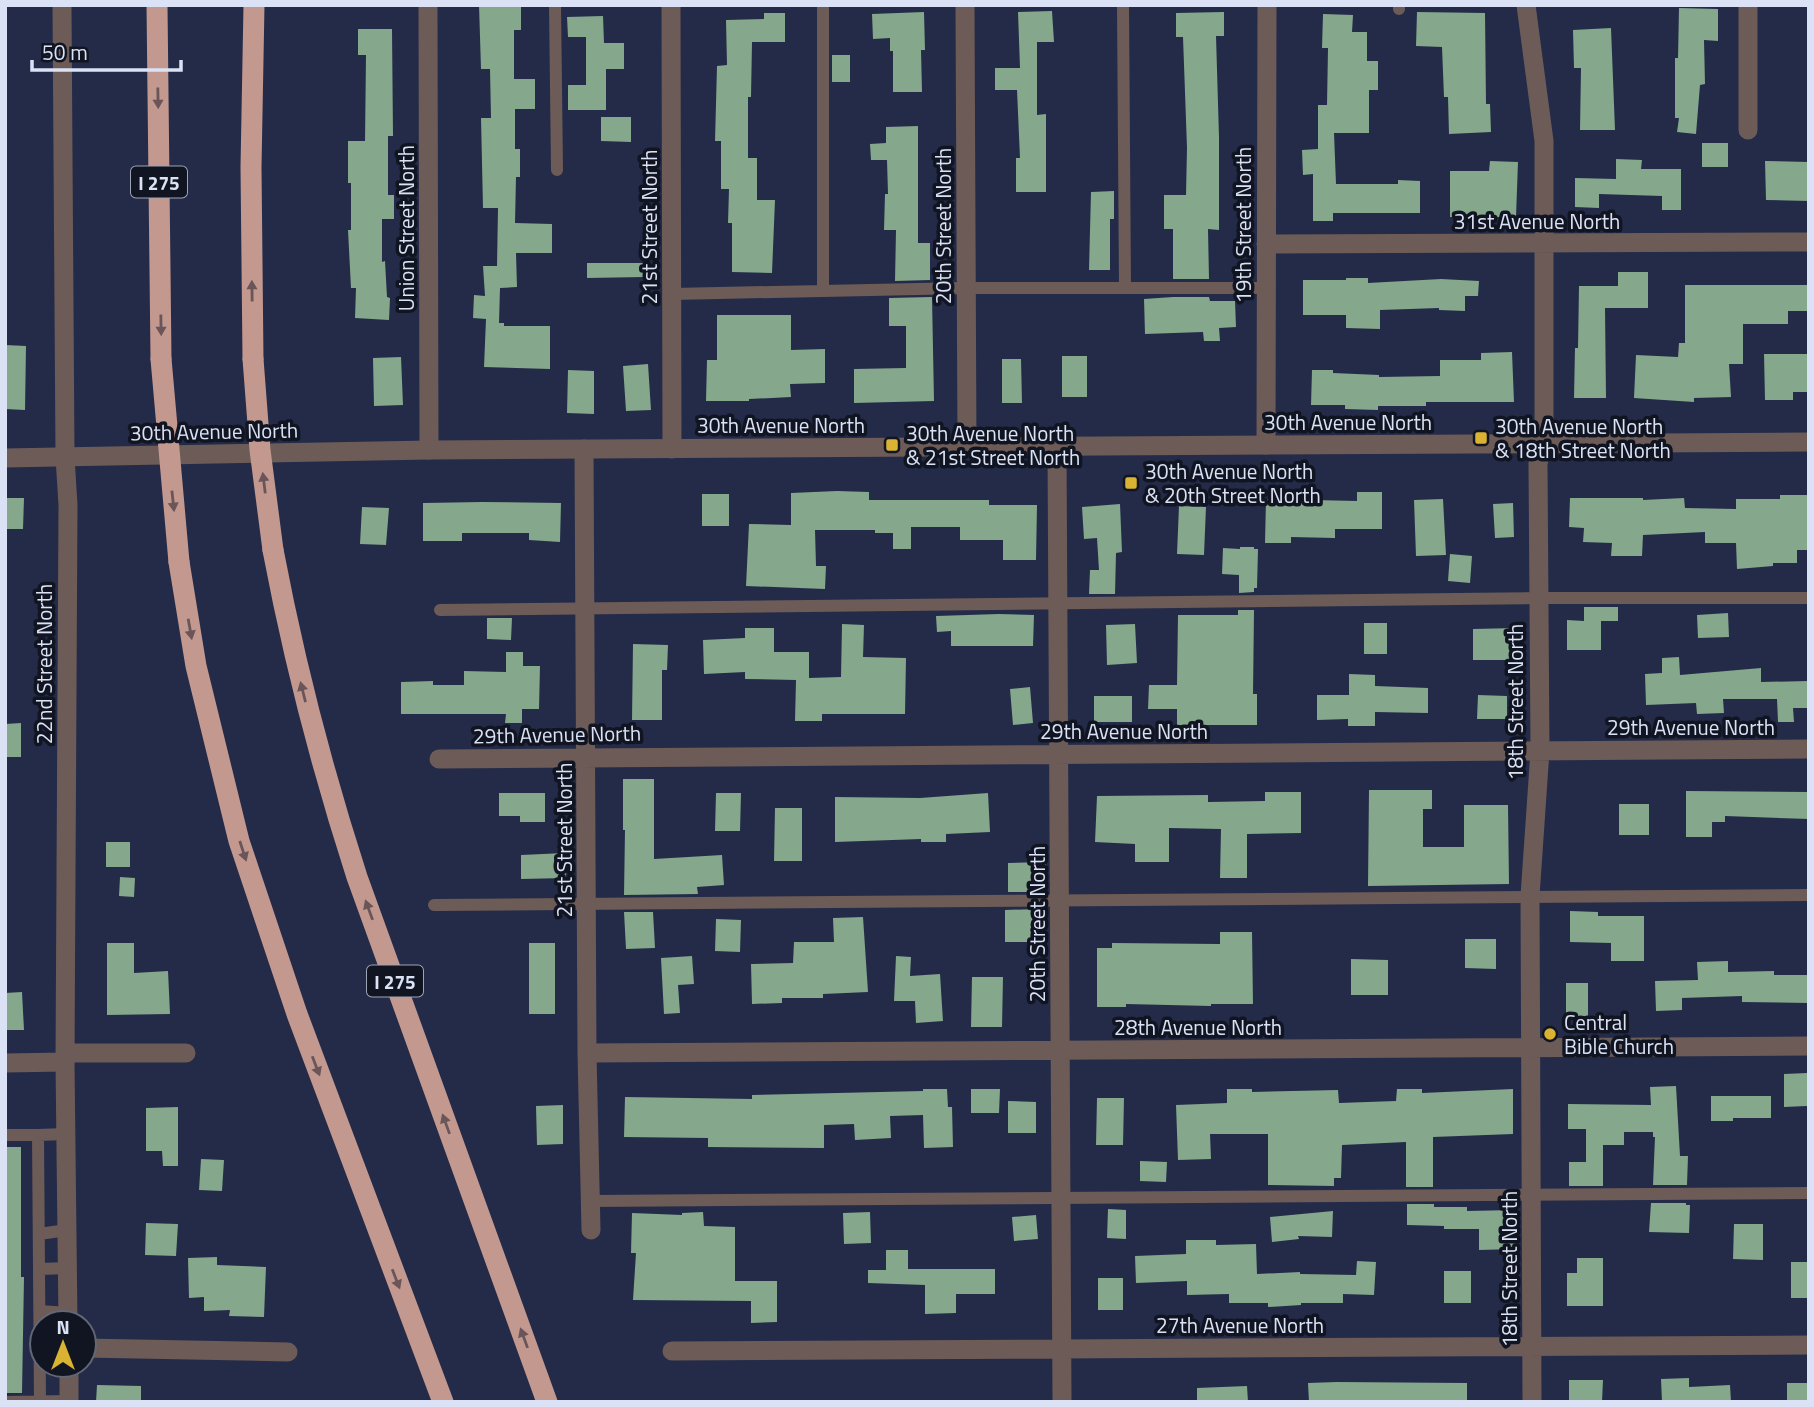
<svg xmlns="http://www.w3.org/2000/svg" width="1814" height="1407" font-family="'Titillium Web',sans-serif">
<rect width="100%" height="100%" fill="#232b49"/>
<!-- building -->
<path fill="#85a78c" d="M479 5 521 6V30H514V79H535V109H515V149H520V177H516L515 223 552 224V253H516L517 287 500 288 499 323H504V326H550V369L484 367 486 319 473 318 474 295 485 296 483 266H497L498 208H483L481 118H491L490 69H481Z
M1679 8 1718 9V41L1704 40 1705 84 1700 85 1696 134 1677 132 1679 118H1675V58H1678Z
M1052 11 1054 42H1037V115L1046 114V192H1016V158H1020L1017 90H995V68H1020L1018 12Z
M924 12 925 50H921L922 92H893V51H890V38L873 39 872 14Z
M1224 12V36H1216L1219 137V230L1208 229 1209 279H1173V229H1164V195H1186L1187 148 1183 37H1176V13Z
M1417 12 1485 13 1486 104H1490L1491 132 1449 134 1448 97H1444L1442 47 1416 46Z
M764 13H785V42H752L751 97H748V158H757V200H775L772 273 732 272V223H728L729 189H721V141H715L717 66 727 65 726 20 764 19Z
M1323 14 1353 15 1352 32H1367V61H1378V90H1369V133H1334L1336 184H1398V180L1420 181V213H1333V221H1313V174L1303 175 1302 150 1318 149V105H1327L1328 48H1322Z
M603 16 604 43H624V69H606V110H568V85H586V37H568L567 17Z
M1611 28 1615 130H1580L1581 68H1574L1573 30Z
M358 29H392L393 136H388V195H394V219H382V262L385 261 387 297 390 298 389 320 355 318 356 288H351L348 230H351V183H348V141H365L366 55H358Z
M832 55H850V82H832Z
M601 117H631V142L601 141Z
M918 126V243H930V280L895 281 896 230H884L885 194H888L887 160H871L870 144 886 143V127Z
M1702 143H1728V167H1702Z
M1616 159 1642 160 1641 169H1681V210H1662V196L1599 194V208L1575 207V178L1616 179Z
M1490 161 1518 162 1516 217H1450V171H1489Z
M1765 161 1809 162V201L1766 200Z
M1114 191V219H1110V270H1089L1091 192Z
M587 263H644V277L587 278Z
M1618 272H1648V308H1605L1606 398H1574L1575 348H1578L1579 286H1618Z
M1346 278H1368V283L1441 279 1479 281 1478 296H1465V311L1439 310V308L1380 310V329L1346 328V315H1303V280H1346Z
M1685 285H1809V311H1788V324H1743V364H1729L1731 397 1694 398V402L1634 398 1636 355 1678 357 1679 343H1685Z
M932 297 934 401 854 403V369L906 368V326H889V298Z
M1173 297H1209L1210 301H1235L1236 327 1219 328 1220 341H1204L1203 332 1145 334 1144 299Z
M717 315H791V350L825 349V383L790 384 791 397 749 399V401H706L707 360H717Z
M5 345 26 346 25 410 5 409Z
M1512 352 1514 402H1426V406H1378V410L1345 409V405H1311L1312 370H1333V373L1379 375V377L1440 376V360H1481V353Z
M1764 354H1809V392H1793V400H1765Z
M1062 356H1087V397H1062Z
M401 357 403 405 374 406 373 358Z
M1002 359H1021L1022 403H1002Z
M648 364 651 410 626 411 623 366Z
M568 370 594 371V414L567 413Z
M837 491 869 492V500H989V505H1037L1036 560H1003V540H960V527H911V549H893V533H875V530H815L816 566H826L825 589 746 586 749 524 791 525V493Z
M1357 492H1382V529H1335V538L1291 537V543H1265L1266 499 1357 501Z
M702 494H729V526H702Z
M1780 495H1809V550H1797V563H1773V566L1737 569 1736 543H1705V532L1643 535 1642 556H1611L1612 543 1583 542 1584 528 1569 527 1570 498H1643V500L1684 498 1685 508 1736 509V499H1780Z
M5 498H24L23 529H5Z
M1443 499 1446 555 1416 556 1414 500Z
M482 502 561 503 560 542 529 540V533H462V541H423V503Z
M1513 503 1514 537 1495 538 1493 504Z
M1120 504 1122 552 1116 553 1115 594H1089L1090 570H1099L1097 538 1084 539 1082 507Z
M1179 506 1206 507 1204 555 1177 554Z
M362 507 389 508 386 545 360 544Z
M1240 547H1254V549H1258L1257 588H1254V592L1239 593V575L1222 574 1223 548 1240 549Z
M1450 554 1472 556 1470 583 1448 581Z
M1584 607H1618V621H1601V650H1567V620L1584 621Z
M1238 610H1254L1253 694H1257V725H1177V709H1148L1149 685H1177L1178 615H1238Z
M1728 613 1729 637 1698 638 1697 615Z
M999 614 1034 615 1033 646H951V631L937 632 936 616Z
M487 618H512L511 640 487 639Z
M1364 623H1387V654H1364Z
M842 624 864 625 863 657 906 658 905 714H822V721H795L796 680 745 679V672L704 674 703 640 745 638V628H774V652H809V678L841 677Z
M1135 624 1137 663 1107 665 1106 625Z
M1516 628V660H1473V629Z
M633 644 668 645 667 670H662V720H632Z
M506 652H523V666H540L539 709H522V723H505L506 714H401V682L433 681V685H464V671L506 672Z
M1679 657 1680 675 1761 668V682L1808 681 1809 708H1793L1794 722H1778L1777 699H1723L1724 713 1697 714 1696 703 1646 705 1645 674 1662 673V658Z
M1349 674 1375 675V686L1428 688V713L1375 712V726H1348V719L1317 720V695H1349Z
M1030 687 1033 723 1013 725 1010 689Z
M1478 695 1507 696V719H1477Z
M1094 696H1132V722H1094Z
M21 723V757H5V724Z
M623 779H654V859L722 855 724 885 697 887 698 894 624 895 625 830H623Z
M1369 790H1432V809H1423V847H1464V805H1508L1509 884 1368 886Z
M1686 791 1809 792V819L1725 816V822H1712V837H1686Z
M1265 792H1301V833L1247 834V878H1220L1221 829 1169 828V862H1135V844L1095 842 1097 796 1208 795V802L1265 801Z
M499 793H545V822H520V816H499Z
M716 793H741L740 831H715Z
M988 793 990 832 946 834V842H921V839L835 842V797L920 798Z
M1619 804H1649V835H1619Z
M775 808H802V861H774Z
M106 842H130V867H106Z
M565 853 566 878 521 879V855Z
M1046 862V892H1008V863Z
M120 877 135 878 134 897 119 896Z
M1039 909V942H1005V910Z
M1570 911 1598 912V916H1644V961H1611V943L1570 942Z
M624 912H653L655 948 626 949Z
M863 917 868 992 823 994V998H782V1003L752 1004 751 964 793 963 794 942H834L833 918Z
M716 919 741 920 740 952 715 951Z
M1220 932H1252L1253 1004H1211V1006L1126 1004V1007H1097V948H1112V943L1220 944Z
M1465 939H1496V969L1465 968Z
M107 943H134V973L168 971 170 1014 107 1015Z
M529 943H555V1014H529Z
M692 956 694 984 678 985 680 1013 664 1014 661 958Z
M896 956 911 957 910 976 940 974 943 1021 916 1023 915 1001H894Z
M1351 959 1388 960V995H1351Z
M1728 961V972L1774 971V975H1809V1003L1742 1002V996L1682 998V1010L1656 1011 1655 981 1698 980 1697 962Z
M972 977H1003L1002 1027H971Z
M1566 983H1588V1016H1566Z
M22 992 24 1030H5V993Z
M1807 1073V1106L1784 1107V1074Z
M1676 1086 1680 1156H1688L1687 1185H1653L1655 1137H1653V1132H1624V1145H1603V1186H1569V1162H1586V1129H1568V1104L1651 1105 1650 1087Z
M923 1089H947L948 1107H952L953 1147 924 1148 923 1115 890 1116 891 1138 855 1140 854 1124 824 1125V1148L708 1147V1138L624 1137 625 1097 752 1099V1095L923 1091Z
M971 1089H1000L999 1113H971Z
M1227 1089H1252V1092L1338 1090 1339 1103 1396 1101 1397 1089H1422V1093L1513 1089V1134L1433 1137V1187H1406V1142L1342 1145 1341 1178H1334V1186L1268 1185V1134H1210L1211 1159 1178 1160 1176 1105 1227 1103Z
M1711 1096H1771V1118H1733V1121H1711Z
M1097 1098H1124L1123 1145H1096Z
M1008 1101 1036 1102V1133H1008Z
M563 1105V1144L537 1145 536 1106Z
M178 1107V1166H163L162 1151H146V1108Z
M5 1147H21V1277H24L22 1393H5Z
M201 1159 224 1160 222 1191 199 1190Z
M1140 1161 1167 1162 1166 1182 1140 1181Z
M1651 1203H1686V1205H1690L1689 1233 1649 1232Z
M1407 1204H1434V1207H1467V1211L1515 1210 1516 1249 1479 1250V1229H1444V1226L1407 1225Z
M1108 1209 1126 1210V1239L1107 1238Z
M1333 1211 1332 1237 1298 1236 1299 1239 1272 1242 1270 1217Z
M703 1212 704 1226 735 1227V1281H777V1322L751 1323V1301L633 1300 636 1253H631L632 1213 682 1215V1213Z
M870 1212 871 1243 844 1244 843 1213Z
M1036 1215 1038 1239 1014 1241 1012 1217Z
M146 1223 178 1224 176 1256 145 1255Z
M1734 1224H1763V1260L1733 1259Z
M1186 1240H1216V1245L1256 1244 1257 1274 1300 1272V1274L1356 1275 1357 1261 1376 1262 1374 1295 1343 1294V1303H1301V1305L1268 1307V1303H1229V1294L1187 1295V1281L1136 1283 1135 1256 1186 1254Z
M886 1250H908V1269H995V1294H956V1313L925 1314V1285L868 1283V1270H886Z
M217 1257V1265L266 1267 264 1317 229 1316 230 1310 204 1311V1297L189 1298 188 1258Z
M1577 1258H1603V1306H1567V1273H1577Z
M1791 1262H1809V1298H1791Z
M1444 1271H1471V1303H1444Z
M1098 1278H1123V1310H1098Z
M1689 1378V1387L1730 1385 1731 1402H1662L1661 1379Z
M1569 1380H1603L1602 1402H1569Z
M1337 1382 1467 1383V1402H1309L1308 1383Z
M1787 1383H1809V1402H1787Z
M97 1385 141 1386V1402H96Z
M1247 1386 1248 1402H1197V1388Z"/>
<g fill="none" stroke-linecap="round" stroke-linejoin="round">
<!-- service -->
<path stroke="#6d5b57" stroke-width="12" d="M555 5 557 170
M823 5V291
M1123 5 1125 288
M1399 5V9
M672 294 966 288H1266
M440 610 1538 598H1809
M434 905 1809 895
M5 1135H38
M590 1201 1809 1193
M39 1234 67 1230
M40 1269 68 1268
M40 1311 68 1313
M5 1402 69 1401
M40 1402 38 1135 66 1134"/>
<!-- minor -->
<path stroke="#6d5b57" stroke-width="19" d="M62 5 65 457 68 505 65 1062 68 1323
M428 5 429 450
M671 5 672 449
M965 5 967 447
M1526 5 1544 141V444L1538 463 1540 751 1530 896 1532 1402
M1748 130V5
M1266 244 1809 242
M1266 445 1267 5
M1057 446 1062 1402
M584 449 587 1053 591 1230
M439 759 1809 749
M65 1053H186
M587 1053 1809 1046
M5 1063 65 1062
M84 1348 288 1352
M672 1351 1809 1345
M69 1365V1402"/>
<!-- tertiary -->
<path stroke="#6d5b57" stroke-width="19" d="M5 458 429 450 1809 442"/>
<!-- motorway -->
<path stroke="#c3988f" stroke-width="21" d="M157 5 161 359
M253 359 251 167 254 5
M273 550C294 661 322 769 357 877L547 1402
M179 562 196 666 239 841 297 1014 443 1402"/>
<!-- motorway-bridge -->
<path stroke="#c3988f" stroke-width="21" d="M161 359 179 562
M253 359 260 450 273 550"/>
</g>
<!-- one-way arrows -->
<defs><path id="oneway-solid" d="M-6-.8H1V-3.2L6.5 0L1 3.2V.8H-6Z" transform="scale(1.75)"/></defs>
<g fill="#6a5658">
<use href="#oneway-solid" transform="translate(158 98) rotate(89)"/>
<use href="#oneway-solid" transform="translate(252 291) rotate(-91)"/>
<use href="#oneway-solid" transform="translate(161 325) rotate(89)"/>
<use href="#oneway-solid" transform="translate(264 483) rotate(-97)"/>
<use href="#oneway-solid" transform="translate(173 501) rotate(84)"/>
<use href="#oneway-solid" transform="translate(190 629) rotate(80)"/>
<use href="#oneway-solid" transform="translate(303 692) rotate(-104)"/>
<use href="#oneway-solid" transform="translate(243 851) rotate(72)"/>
<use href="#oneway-solid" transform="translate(369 910) rotate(-110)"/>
<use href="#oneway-solid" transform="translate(316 1066) rotate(69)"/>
<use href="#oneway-solid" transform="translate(446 1124) rotate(-110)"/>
<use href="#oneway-solid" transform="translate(396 1279) rotate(69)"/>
<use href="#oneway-solid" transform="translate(524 1338) rotate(-110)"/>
</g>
<!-- markers -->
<g fill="#dab333" stroke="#111522" stroke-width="2.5">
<rect x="1474" y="431" width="14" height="14" rx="3.5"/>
<rect x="885" y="438" width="14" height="14" rx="3.5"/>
<rect x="1124" y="476" width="14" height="14" rx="3.5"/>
<circle cx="1550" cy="1034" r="7"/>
</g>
<g text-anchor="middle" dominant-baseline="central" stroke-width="7" stroke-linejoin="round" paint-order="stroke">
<!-- shield labels -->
<g fill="#111522" stroke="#9ea4b6" stroke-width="2">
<rect x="131" y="166.5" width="56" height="31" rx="5"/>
<rect x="367" y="965.5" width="56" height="31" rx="5"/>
</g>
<g font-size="19" font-weight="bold" fill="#dbe2f5">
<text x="159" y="182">I 275</text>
<text x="395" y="981">I 275</text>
</g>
<!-- street labels -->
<g font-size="21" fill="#dbe2f5" stroke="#111522">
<text x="1537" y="221">31st Avenue North</text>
<text transform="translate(1243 225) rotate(-90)">19th Street North</text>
<text transform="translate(943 226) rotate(-90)">20th Street North</text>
<text transform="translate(649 227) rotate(-90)">21st Street North</text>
<text transform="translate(406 228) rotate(-90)">Union Street North</text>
<text x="1348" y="422">30th Avenue North</text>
<text x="781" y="425">30th Avenue North</text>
<text transform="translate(214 431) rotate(-1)">30th Avenue North</text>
<text transform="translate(44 664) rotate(-90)">22nd Street North</text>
<text transform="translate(1515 702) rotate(-90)">18th Street North</text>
<text x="1691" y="727">29th Avenue North</text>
<text x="1124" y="731">29th Avenue North</text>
<text transform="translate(557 734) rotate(-1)">29th Avenue North</text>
<text transform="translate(564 840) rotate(-90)">21st Street North</text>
<text transform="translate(1037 924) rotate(-90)">20th Street North</text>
<text x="1198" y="1027">28th Avenue North</text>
<text transform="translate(1509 1269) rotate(-90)">18th Street North</text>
<text x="1240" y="1325">27th Avenue North</text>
</g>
<!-- poi labels -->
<g font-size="21" fill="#dbe2f5" stroke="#111522" text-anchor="start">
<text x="1495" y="426">30th Avenue North<tspan x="1495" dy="24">&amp; 18th Street North</tspan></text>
<text x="906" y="433">30th Avenue North<tspan x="906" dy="24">&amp; 21st Street North</tspan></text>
<text x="1145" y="471">30th Avenue North<tspan x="1145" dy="24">&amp; 20th Street North</tspan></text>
<text x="1564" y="1022">Central<tspan x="1564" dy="24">Bible Church</tspan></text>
</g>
</g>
<!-- border -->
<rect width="1814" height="1407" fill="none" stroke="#dbe2f5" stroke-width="14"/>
<!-- north arrow -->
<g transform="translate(63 1344)"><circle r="33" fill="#111522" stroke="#626776" stroke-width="2"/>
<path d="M0-5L12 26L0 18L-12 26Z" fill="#dab333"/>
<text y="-10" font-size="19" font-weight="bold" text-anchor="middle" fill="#dbe2f5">N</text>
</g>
<!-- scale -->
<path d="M32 60v10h149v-10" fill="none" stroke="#dbe2f5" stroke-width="3.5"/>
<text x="42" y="60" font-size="21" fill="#dbe2f5" stroke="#111522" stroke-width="5" paint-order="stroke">50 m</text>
</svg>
